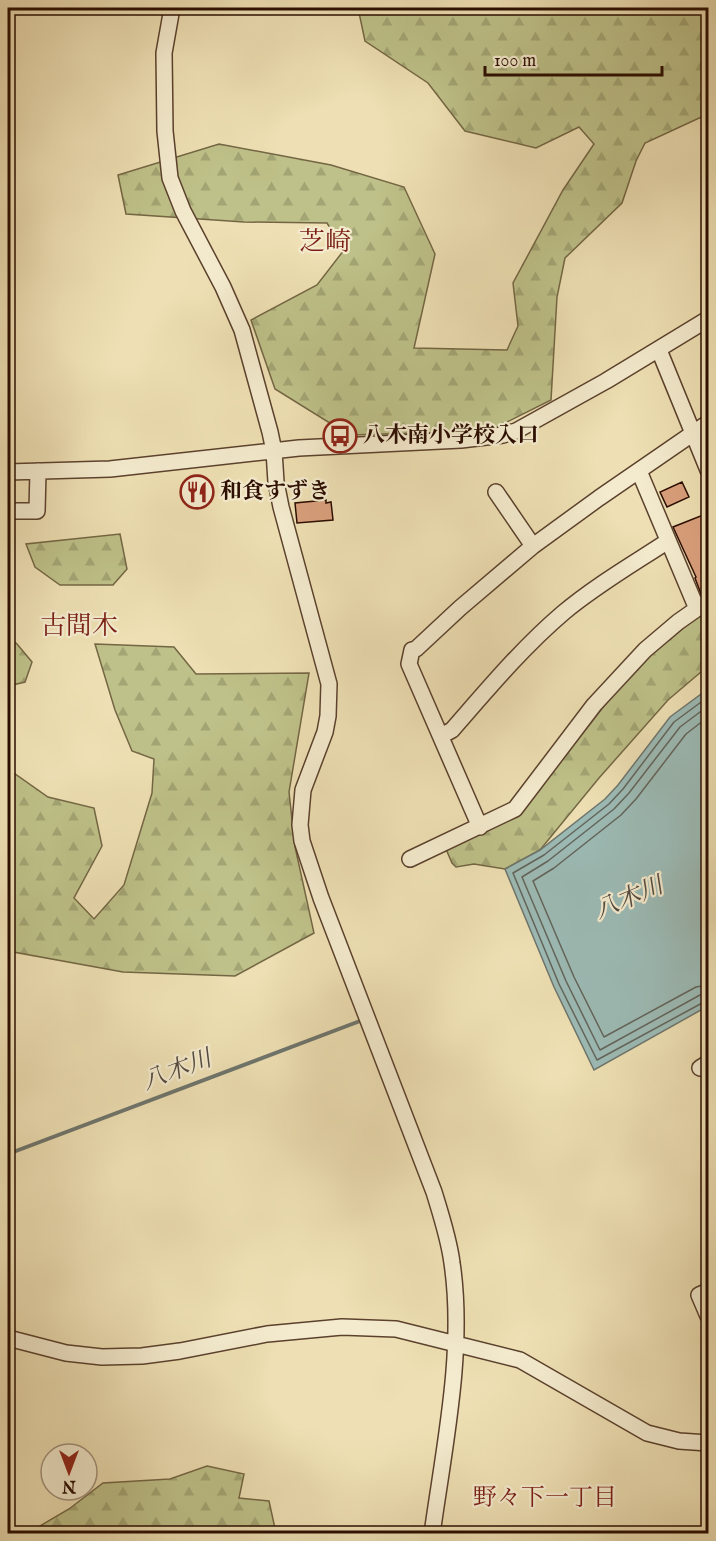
<svg xmlns="http://www.w3.org/2000/svg" width="716" height="1541" font-family="'IM FELL English','Noto Serif JP',serif">
<defs>
<pattern id="forest-firs" width="22" height="20" patternUnits="userSpaceOnUse" patternTransform="scale(1.5)"><rect width="22" height="20" fill="#bec189"/><path d="M5 1l3.5 6h-7zM16 11l3.5 6h-7z" fill="#a3a574"/></pattern>
</defs>
<rect width="100%" height="100%" fill="#eee0b4"/>
<filter id="stains"><feTurbulence type="fractalNoise" baseFrequency=".00333" numOctaves="4"/><feColorMatrix values="0 0 0 0 .2 0 0 0 0 .09 0 0 0 0 .02 0 0 0 .5 -.17"/></filter>
<radialGradient id="worn" r=".72"><stop offset=".6" stop-color="#630" stop-opacity="0"/><stop offset="1" stop-color="#630" stop-opacity=".3"/></radialGradient>
<!-- forest -->
<path fill="url(#forest-firs)" stroke="#746644" stroke-width="1.5" d="M358 8H708V114L645 143 636 161 622 203 565 258 557 297 551 400 489 431 349 435 275 389 251 320 317 285 344 250 327 223 244 222 126 214 118 175 219 144 331 165 404 187 435 254 414 348 507 350 518 326 513 283 563 190 594 144 579 127 536 148 465 131 428 83 365 41Z
M120 534 127 569 113 585H60L35 567 26 544Z
M708 610V666L668 700 599 778 540 850 505 869 474 864 456 867 452 863 446 849 521 812 611 697 636 667 692 621Z
M8 636 17 644 32 662 25 682 8 686Z
M95 644 174 647 196 674 309 673 289 792 295 847 314 933 235 976 123 972 8 951V769L48 797 94 808 102 846 74 898 94 919 124 885 152 793 154 759 132 751 115 710Z
M207 1466 244 1474 239 1498 269 1501 276 1533H28L69 1509 103 1483 170 1479Z"/>
<!-- water -->
<path fill="#9cbbb6" stroke="#6e756d" stroke-width="1.5" d="M708 689V1006L594 1070 554 987 505 869 540 850 605 799 618 785 670 717Z"/>
<g fill="none" stroke-linecap="round" stroke-linejoin="round">
<!-- shore -->
<path stroke="#63645b" stroke-width="1.5" d="M708 697 674 722 623 789 609 804 544 855 513 873 559 984 597 1060 704 1002 708 1001
M708 706 680 727 629 793 614 809 548 861 522 877 566 981 600 1050 700 995 708 994
M708 717 686 734 636 799 621 815 554 868 533 881 574 977 604 1037 696 987 708 985"/>
<!-- stream -->
<path stroke="#6e756d" stroke-width="4" d="M8 1154 360 1021"/>
</g>
<!-- building -->
<path fill="#daa07d" stroke="#2a0c00" stroke-width="1.5" d="M682 482 689 497 667 507 660 492Z
M206 483 208 500 187 501 186 484Z
M326 500V503L331 502 333 520 297 523 295 503Z
M708 513V591L701 594 695 578 696 577 673 527Z"/>
<g fill="none" stroke-linecap="round" stroke-linejoin="round">
<!-- minor casing -->
<g stroke="#5b412d" stroke-width="18">
<path id="minor" d="M172 8 164 53 165 131 170 178 183 211 223 287 242 330 270 432 274 451 276 482 281 507 329 684 328 716 325 732 303 790 300 825 302 841 321 898 434 1192C441 1215 449 1239 452 1263 465 1350 444 1447 432 1534
M659 350 708 470
M639 471 697 609
M8 472 110 469 299 448 461 440 503 435 516 431 606 381 708 319
M496 492 533 546 599 498 708 423
M8 511H37L38 471
M441 736 452 730C487 690 522 648 563 613 595 586 633 564 668 541
M480 827 409 664 412 650 416 649 460 608 533 546
M410 859 515 809 594 705 645 650 678 622 708 601
M700 1068 708 1063
M708 1291 699 1295 708 1316
M8 1338 66 1353 102 1357 142 1356 180 1351 267 1334 342 1327 396 1329 520 1360 647 1433 679 1441 708 1443"/>
</g>
<!-- minor -->
<use href="#minor" stroke="#f4ebce" stroke-width="15"/>
</g>
<!-- icons -->
<defs>
<g id="bus-ring" transform="scale(1.725)"><circle r="9.5" fill="#f4ebce" stroke="#8f2418" stroke-width="1.5"/><path d="M-5-6H5V4H4V6H2V4H-2V6H-4V4H-5ZM-3.5-4V0h7V-4ZM-3.5 1.2v1.5H-2V1.2ZM2 1.2v1.5H3.5V1.2Z" fill="#8f2418"/></g>
<g id="restaurant-ring" transform="scale(1.725)"><circle r="9.5" fill="#f4ebce" stroke="#8f2418" stroke-width="1.5"/><path d="M-5-6h1v4h1v-4h1v4h1v-4h1v5L-1.5 .5V6h-2V.5L-5-1ZM5-6V6H3V1.5H1.5Q1.5-4 5-6Z" fill="#8f2418"/></g>
</defs>
<g fill-rule="evenodd">
<use href="#bus-ring" x="340" y="436"/>
<use href="#restaurant-ring" x="197" y="492"/>
</g>
<g text-anchor="middle" dominant-baseline="central" stroke-width="4.5" stroke-linejoin="round" paint-order="stroke">
<!-- poi labels -->
<g font-size="22" font-weight="bold" fill="#2a0c00" stroke="#f4ebce" text-anchor="start">
<text x="363" y="436">八木南小学校入口</text>
<text x="220" y="492">和食すずき</text>
</g>
<!-- water labels -->
<g font-size="24" font-style="italic" fill="#524940" stroke="#f4ebce">
<text transform="translate(629 899) rotate(-23)">八木川</text>
<text transform="translate(177 1071) rotate(-21)">八木川</text>
</g>
<!-- neighbourhood labels -->
<g font-size="24" fill="#7a1f14" stroke="#f4ebce">
<text x="545" y="1498">野々下一丁目</text>
</g>
<!-- quarter labels -->
<g font-size="26" fill="#7a1f14" stroke="#f4ebce">
<text x="325" y="242">芝崎</text>
<text x="79" y="626">古間木</text>
</g>
</g>
<!-- margin -->
<rect width="716" height="1541" fill="none" stroke="#eee0b4" stroke-width="30"/>
<rect x="9" y="9" width="698" height="1523" fill="none" stroke="#2a0c00" stroke-width="3"/>
<rect x="15" y="15" width="686" height="1511" fill="none" stroke="#2a0c00" stroke-width="1.5"/>
<!-- north arrow -->
<g transform="translate(69 1472) rotate(180)"><circle r="28" fill="#f4ebce" stroke="#a3927c" stroke-width="1.5"/>
<path d="M0-4.5L10 22L0 15L-10 22Z" fill="#8f2418"/>
<text y="-9" font-size="16" font-weight="bold" text-anchor="middle" fill="#2a0c00">N</text>
</g>
<!-- scale -->
<path d="M485 66v9h177v-9" fill="none" stroke="#2a0c00" stroke-width="3"/>
<text x="494" y="66" font-size="18" fill="#2a0c00" stroke="#f4ebce" stroke-width="4.5" paint-order="stroke">100 m</text>
<rect width="100%" height="100%" filter="url(#stains)"/>
<rect width="100%" height="100%" fill="url(#worn)"/>
</svg>
